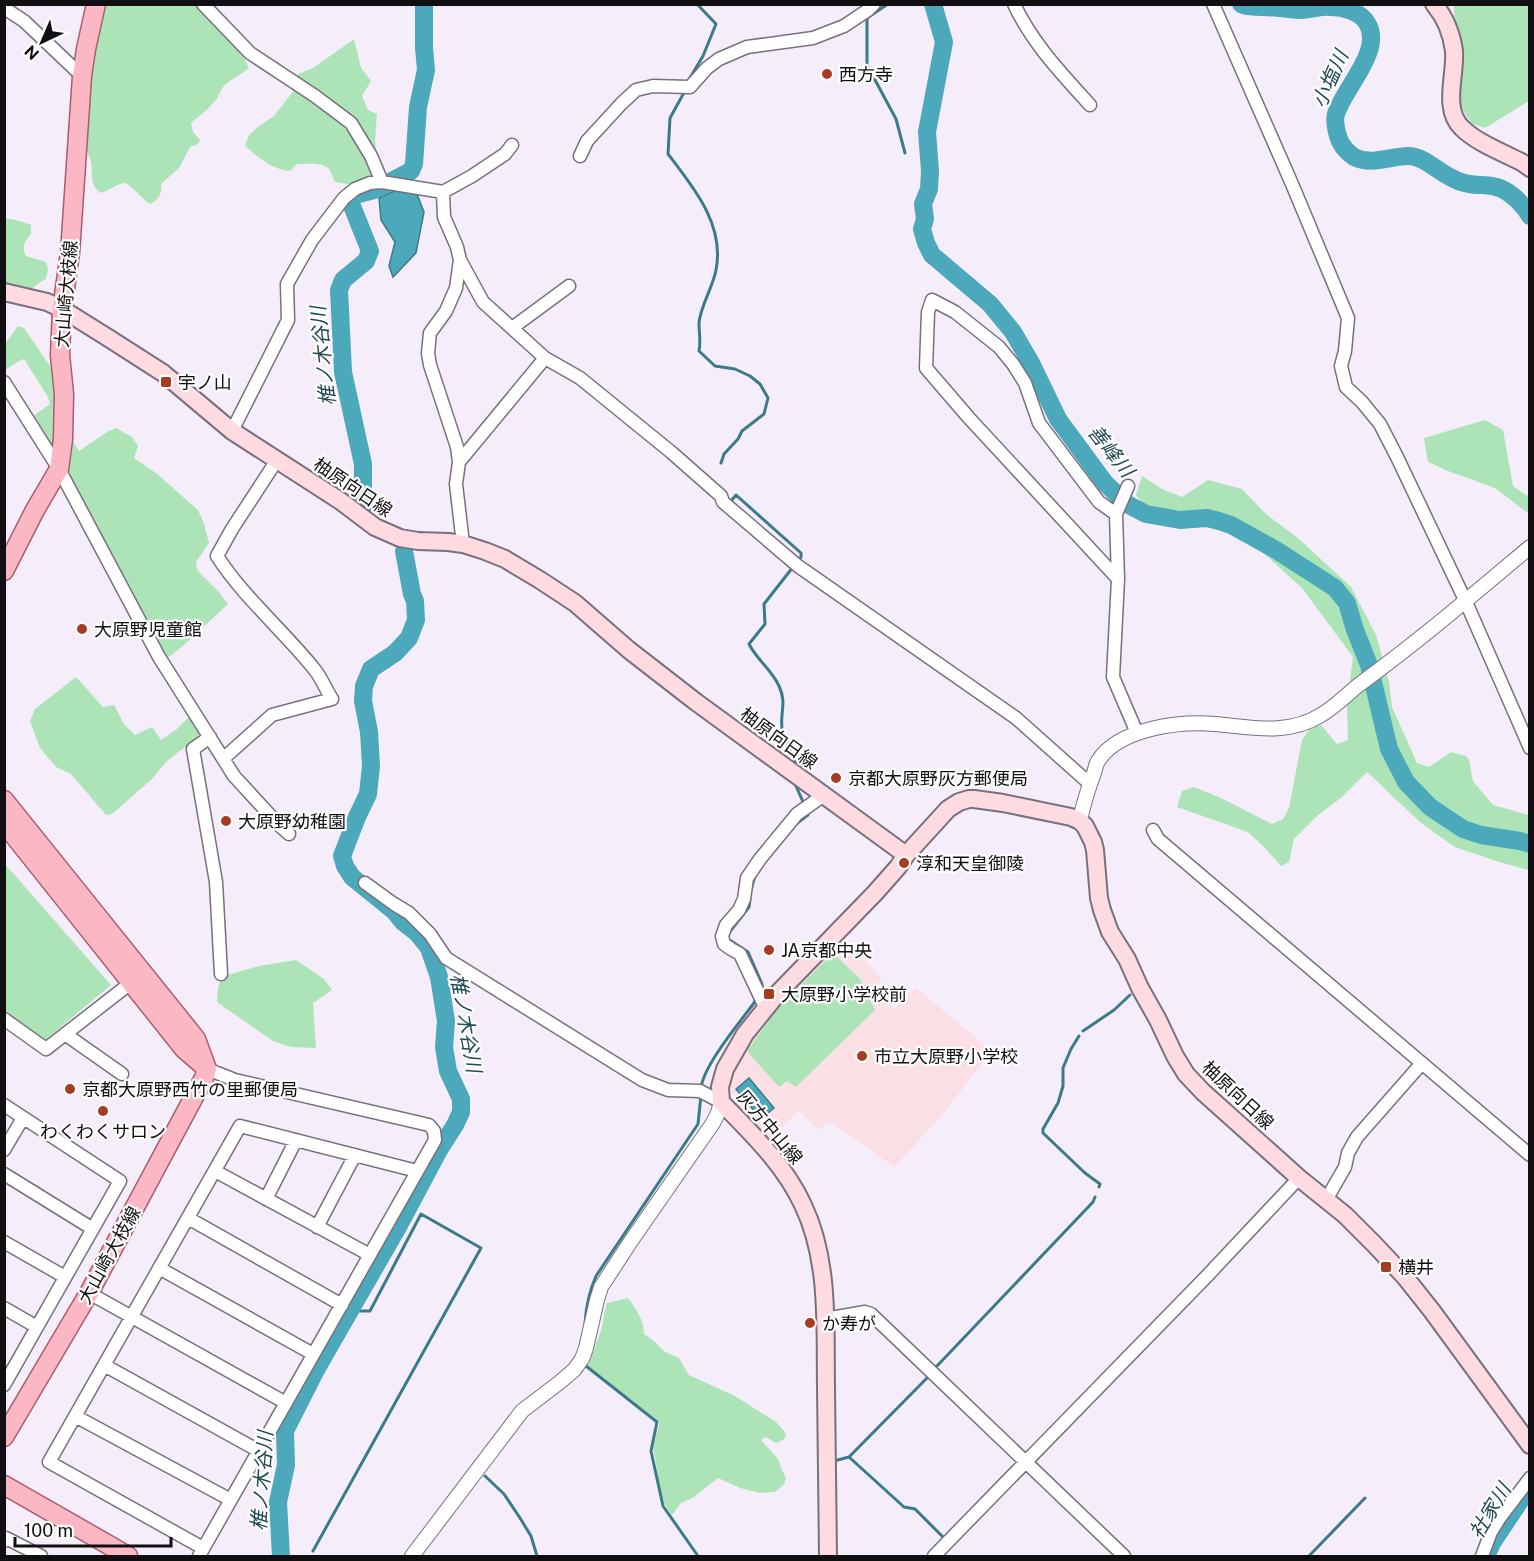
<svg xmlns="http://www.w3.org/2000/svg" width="1534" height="1561" font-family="'Public Sans','Noto Sans JP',sans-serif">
<rect width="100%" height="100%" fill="#f6edfb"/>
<!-- education -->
<path fill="#fadfe5" d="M840 937 871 966 882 978 873 989 894 1010 916 988 992 1051 938 1120 894 1167 829 1121 818 1130 799 1111 768 1142 743 1115 732 1092 731 1077 733 1060 768 1013Z"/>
<!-- green -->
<path fill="#ace4b8" d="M96 5H199C217 24 238 43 249 68 242 74 233 78 226 84 220 89 220 95 216 100 209 109 199 116 191 123L193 132 200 140 198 144 190 147 179 168 161 184C163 193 158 200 150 204 143 200 130 183 124 183 116 184 108 191 101 193 89 185 93 175 91 162 90 157 87 153 87 148 86 143 85 138 85 133Z
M1454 5H1529V101L1485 128 1472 124 1458 103Z
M354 39 361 68 371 81 362 96 368 110 377 114 375 141 380 178 354 185 335 182C333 178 331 171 328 168 321 162 306 164 297 164L290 171C272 170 258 157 245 146L249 135 259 126 274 116 295 89 298 81V74L313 68Z
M5 218 20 221 31 225V234C25 241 21 247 26 256L46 262 48 269 46 279 40 282 31 290 5 284Z
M18 326 24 328 50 366 59 386V462L29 419 50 404 48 397 24 359 19 361 5 370V344Z
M1485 420 1503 430 1513 486 1527 496 1529 494V514L1495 488 1448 471 1428 462 1424 438Z
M116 428 132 437 138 446 134 458 156 473 198 510 204 524 209 543 196 562 197 570 219 592 228 604 184 645 169 657 165 655 153 630 65 479 71 439 79 451 107 432Z
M1142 476 1162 489 1182 497 1208 480 1242 489 1266 514 1299 539 1351 587 1376 635 1389 682 1392 707 1417 763 1429 767 1451 752 1466 756 1469 760 1473 781 1493 805 1529 815V870L1499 862 1455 847 1421 823 1367 772 1342 797 1317 816 1294 839 1289 862 1281 866 1265 848 1248 832 1177 807 1182 791 1194 787 1221 798 1272 824 1283 819 1289 808 1302 740 1310 728 1321 725 1337 744 1348 740 1347 703 1353 657 1302 588 1260 550 1238 524 1188 513 1146 508 1136 495Z
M76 677 103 707 114 705 124 724 135 735 152 727 161 740 177 729 189 717C195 721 200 728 201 735L168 760 152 779 112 814 106 815 71 774 56 767 40 748 30 721 35 709Z
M5 864 111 985 45 1040 5 1011Z
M833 953 860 979 875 1010 796 1087 787 1081 779 1087 747 1051 776 1010Z
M296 960 324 979 332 990 313 1003 316 1048 291 1047 273 1041 217 1002 218 989 221 977 259 966Z
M628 1298C636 1309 644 1320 644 1334L653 1340 665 1352 679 1358 689 1375 735 1396 776 1422 785 1432 786 1436 783 1440 776 1443 766 1437 761 1440 778 1459 781 1468 786 1478 784 1484 775 1492 760 1493 740 1488 718 1478 694 1497 681 1503 672 1515C658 1499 659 1473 654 1453L653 1447 660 1422 588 1366 602 1328 604 1314 607 1303Z"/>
<!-- water -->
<path fill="#4ca9bb" stroke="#3b7b89" stroke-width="1.5" d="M394 191 417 194 424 212 416 253 393 277 389 266 395 242 381 220 379 198Z
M749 1078 774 1108 761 1119 736 1089Z"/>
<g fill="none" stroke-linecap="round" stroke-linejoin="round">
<!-- stream -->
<path stroke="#3b7b89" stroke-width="3" d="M888 4 867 18V65L896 119 905 153
M687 83 703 56 716 24 697 4
M686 89 670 118 668 154C694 188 725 225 716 270 713 287 700 307 699 323 699 333 701 342 699 351L715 366 735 369 750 376 760 384 768 398 764 414 742 431 738 439 724 454 721 463
M731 501 736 495 801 553V557L797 562
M793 567 764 604 765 624 749 644C757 660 772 670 779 686 787 703 780 712 782 728 784 740 792 753 796 764
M796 786 804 804
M796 824 808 815 807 811
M751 890 755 876
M750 899 749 907 728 934V939L748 952 762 984V989
M1083 1031 1114 1010 1130 995
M1079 1036 1071 1049 1063 1068V1086L1058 1103 1043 1129V1133L1085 1173 1100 1184 1099 1187
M701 1089C702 1067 740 1022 754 1003L756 998
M585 1323C586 1306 589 1292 596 1276L698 1124 701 1095
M586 1362V1366L657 1422 651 1451 663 1506 698 1556
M937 1366 1093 1202 1095 1197
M849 1457 904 1507 915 1509 946 1540
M834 1461 849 1457 927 1378
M485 1476 504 1494 520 1518 531 1536 537 1556
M313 1551 481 1248 421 1214 370 1311H350
M1309 1556 1365 1498"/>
<!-- river -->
<path stroke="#4ca9bb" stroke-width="18" d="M933 4 944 42 927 132 930 171 929 189 923 204 925 219 922 229 926 243 932 255 990 304 1013 332 1031 363 1058 419 1105 483 1127 504 1146 514 1180 520 1207 518 1219 521 1231 525 1276 550 1335 588 1347 603 1355 630 1369 665 1389 749 1406 782 1430 807 1463 829 1481 835 1520 841 1530 844
M1241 4C1248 8 1255 6 1263 7 1275 7 1287 9 1299 10 1310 10 1321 6 1331 7 1343 7 1361 12 1367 23 1384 50 1344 88 1336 114 1334 121 1336 129 1338 136 1340 144 1347 152 1354 157 1372 166 1390 156 1408 156 1424 156 1438 172 1452 178 1457 181 1464 183 1469 184 1482 186 1493 184 1504 190 1515 196 1524 206 1530 216
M363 507V464L343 372 339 290 343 280 366 261 370 251 350 201 355 195 374 190 411 171 414 164 418 107 426 70 424 48V4
M281 1556 278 1502 286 1465 285 1431 317 1368 398 1227 439 1150 455 1125 461 1112V1099L448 1071 444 1047 446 1021 439 977 429 948 417 933 403 922 394 911 352 877 345 866 342 856 357 817 368 794 371 766 369 732 363 701 364 686 371 669 395 653 409 638 416 620 415 601 412 594 404 551
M1488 1556V1552L1492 1543 1528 1489"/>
<!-- minor casing -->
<g stroke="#78707d" stroke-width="15">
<path id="minor" d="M203 4 250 53 315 96 351 123 371 156 382 182
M1014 4C1032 43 1062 74 1090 105
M1213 4 1292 184 1348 318 1345 351 1341 366 1346 387 1362 402 1380 424 1397 457 1466 602 1530 748
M4 8 24 21 82 76
M580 156 587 141 621 104 636 90 653 86 690 87 707 68 719 59 747 47 813 38 844 26 868 10 874 4
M443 192 444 217 457 247 460 260 483 302 545 358 580 378 671 452 721 496 723 502 798 566 1016 718 1090 784
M460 260 456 288 446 311 430 333 428 353 430 365 457 447 459 462 456 484 463 544
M512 328 569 286
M4 382 59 469 159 657 178 687 234 776 280 826 289 834
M232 431 288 320 287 284 312 240 344 198 355 189 370 183 382 182 443 192 472 176 505 154 512 145
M459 462 545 358
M1128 486 1116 514 1118 579 1113 677 1137 733
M1116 514 1099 502 1039 423 1025 383 1013 364 999 347 955 312 932 300 928 312 926 368 969 418 1118 579
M210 737 193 749 216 882 221 974
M224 758 272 715 332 699C326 690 322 679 315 670 284 631 244 598 217 556L232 529 277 460
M1153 830 1158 839 1530 1155
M365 883 394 904 409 913 430 934 446 958 642 1080 668 1090 700 1091 721 1102
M766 1009 740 954 731 949 724 944 722 936 726 925 739 910 744 899 747 878 760 859 797 814 824 795
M4 1019 46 1049 132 982
M65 1034 122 1074
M4 1105 120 1181 4 1385
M4 1150 23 1118
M215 1171 370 1255
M4 1174 93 1229
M266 1199 296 1140
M1326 1200 1345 1167 1348 1153 1357 1137 1422 1063
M188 1218 342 1305
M317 1227 355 1155
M4 1242 65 1277
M159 1268 313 1354
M89 1293 286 1403
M4 1308 37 1327
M825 1319 865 1312 871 1314 1124 1556
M104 1365 259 1451
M75 1416 231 1500
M4 1541 6 1538 41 1556
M203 1548 49 1462 240 1126 417 1171
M199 1556 435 1140 434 1131 429 1125 235 1080 207 1069
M934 1556 1207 1276 1299 1178
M1482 1556 1491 1532 1499 1519 1530 1478"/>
</g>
<!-- tertiary casing -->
<g stroke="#78707d" stroke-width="16">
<path id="tertiary" d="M1080 821C1083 805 1088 789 1094 773 1095 770 1096 764 1098 761 1119 728 1180 721 1215 724 1251 727 1287 736 1321 715 1335 707 1347 694 1360 684 1419 641 1474 594 1530 547
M412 1556 522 1411 560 1382 574 1370 582 1359 586 1348 597 1300 601 1287 631 1241 713 1123 718 1113 721 1102"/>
</g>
<!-- secondary casing -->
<g stroke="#78707d" stroke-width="20">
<path id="secondary" d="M1434 4C1445 17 1452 35 1454 51 1456 75 1442 109 1462 128 1477 143 1504 153 1523 163L1530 168
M4 292 47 302 62 309 110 339 163 373 232 431 342 502 375 527 400 538 418 541 448 542 463 544 485 551 505 559 540 580 575 603 629 650 696 702 906 855
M828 1556C827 1500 827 1444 826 1388 825 1328 830 1261 803 1205 784 1164 752 1134 721 1102L720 1087 725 1069 745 1034 778 993 875 893 898 867 906 855 948 809 959 802 969 799H974L1003 803 1071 817 1080 821 1085 826 1093 842 1095 850 1099 898 1102 910 1110 932 1127 959 1140 988 1158 1020 1175 1056 1186 1074 1203 1092 1299 1178 1345 1215 1375 1245 1405 1277 1432 1311 1530 1445"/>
</g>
<!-- primary casing -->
<g stroke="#a85e6c" stroke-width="21">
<path id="primary" d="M4 571 35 510 59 469 63 439 64 394 60 355 62 309 70 253 82 76 86 49 96 4
M4 800 196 1039 207 1069 204 1078 89 1293 4 1437
M4 823 184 1049 206 1068
M4 1485 128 1556"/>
</g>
<!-- minor -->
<use href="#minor" stroke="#fff" stroke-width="12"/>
<!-- tertiary -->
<use href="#tertiary" stroke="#fff" stroke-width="14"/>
<!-- secondary -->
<use href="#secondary" stroke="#fddbe1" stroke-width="16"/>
<!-- primary -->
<use href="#primary" stroke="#fbb8c4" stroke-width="18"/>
</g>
<!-- markers -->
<g fill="#a63d23" stroke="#fefefe" stroke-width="2">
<circle cx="827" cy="74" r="6"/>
<rect x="160" y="376" width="12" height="12" rx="3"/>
<circle cx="82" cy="629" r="6"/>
<circle cx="836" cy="778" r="6"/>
<circle cx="226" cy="821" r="6"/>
<circle cx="904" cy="863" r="6"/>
<circle cx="769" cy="950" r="6"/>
<rect x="763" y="988" width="12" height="12" rx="3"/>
<circle cx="862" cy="1056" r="6"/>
<circle cx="70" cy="1089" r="6"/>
<circle cx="103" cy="1111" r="6"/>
<rect x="1380" y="1261" width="12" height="12" rx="3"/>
<circle cx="810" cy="1323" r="6"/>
</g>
<g text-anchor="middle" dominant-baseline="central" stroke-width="4.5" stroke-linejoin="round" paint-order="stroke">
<!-- poi labels -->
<g font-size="18" fill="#120f13" stroke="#fefefe" text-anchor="start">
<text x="839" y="74">西方寺</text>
<text x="178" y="382">宇ノ山</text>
<text x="94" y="629">大原野児童館</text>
<text x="848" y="778">京都大原野灰方郵便局</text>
<text x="238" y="821">大原野幼稚園</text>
<text x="916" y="863">淳和天皇御陵</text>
<text x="781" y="950">JA京都中央</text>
<text x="781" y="994">大原野小学校前</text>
<text x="874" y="1056">市立大原野小学校</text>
<text x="82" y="1089">京都大原野西竹の里郵便局</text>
<text x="103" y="1131" text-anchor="middle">わくわくサロン</text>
<text x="1398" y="1267">横井</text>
<text x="822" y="1323">か寿が</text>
</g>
<!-- street labels -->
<g font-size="18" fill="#120f13" stroke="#fefefe">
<text transform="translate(66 294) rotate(-85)">大山崎大枝線</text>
<text transform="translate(353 487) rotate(34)">柚原向日線</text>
<text transform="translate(779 738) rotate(36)">柚原向日線</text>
<text transform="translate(1238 1095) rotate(43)">柚原向日線</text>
<text transform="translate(770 1127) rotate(50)">灰方中山線</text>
<text transform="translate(109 1255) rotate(-61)">大山崎大枝線</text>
</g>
<!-- water labels -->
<g font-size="20" font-style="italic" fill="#204a52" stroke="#fefefe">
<text transform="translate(1330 79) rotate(-66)">小塩川</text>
<text transform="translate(323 356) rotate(-96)">椎ノ木谷川</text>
<text transform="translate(1111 451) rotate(51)">善峰川</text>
<text transform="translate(466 1023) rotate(80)">椎ノ木谷川</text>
<text transform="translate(262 1481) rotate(-86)">椎ノ木谷川</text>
<text transform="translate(1490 1511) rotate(-59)">社家川</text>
</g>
</g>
<!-- border -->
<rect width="1534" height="1561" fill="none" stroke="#120f13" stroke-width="12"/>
<!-- north arrow -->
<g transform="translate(42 42) rotate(224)" stroke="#fefefe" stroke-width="4.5" paint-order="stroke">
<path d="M0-4.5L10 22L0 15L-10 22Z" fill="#120f13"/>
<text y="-9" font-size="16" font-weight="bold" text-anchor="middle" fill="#120f13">N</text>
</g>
<!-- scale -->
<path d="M15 1537v9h156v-9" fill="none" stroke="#120f13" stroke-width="3"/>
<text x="24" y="1537" font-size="18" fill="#120f13" stroke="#fefefe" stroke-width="4.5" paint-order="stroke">100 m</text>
</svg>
